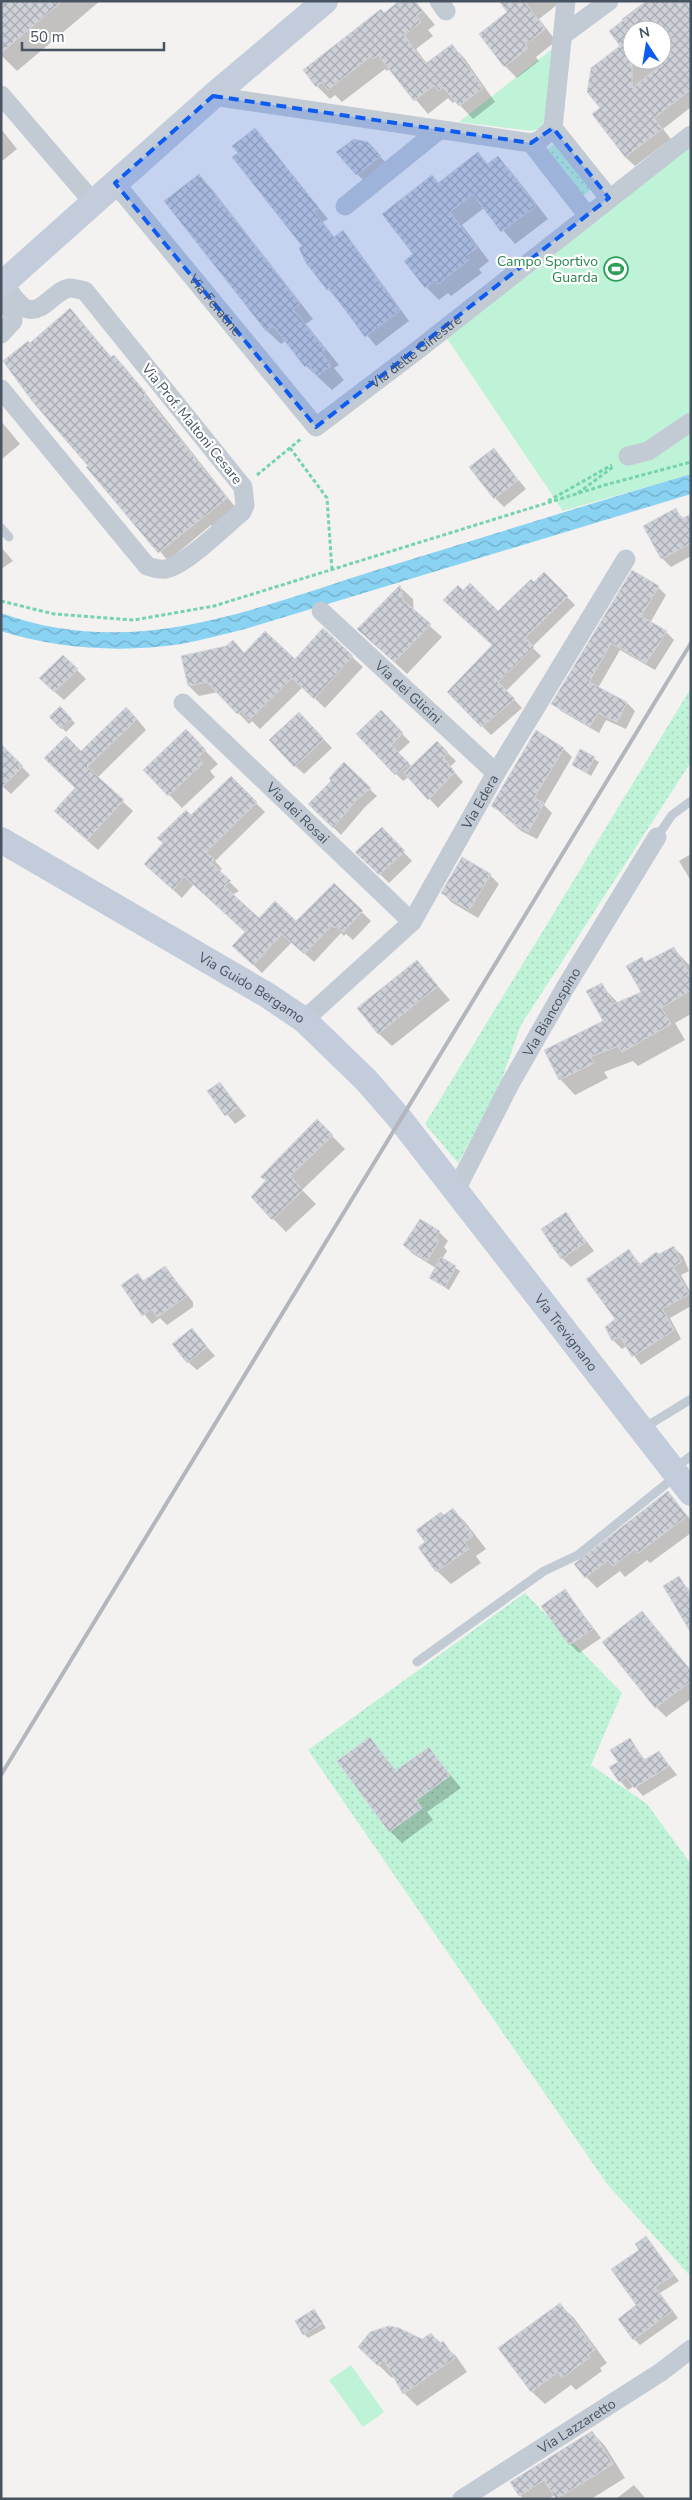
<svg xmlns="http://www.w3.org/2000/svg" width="692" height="2500" font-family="'Nunito Sans',sans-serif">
<defs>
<pattern id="grass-dots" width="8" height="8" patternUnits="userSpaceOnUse" patternTransform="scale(1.25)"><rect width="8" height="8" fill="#bff3d8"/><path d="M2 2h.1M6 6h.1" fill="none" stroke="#a6d2bc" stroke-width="1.8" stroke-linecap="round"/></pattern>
<pattern id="water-waves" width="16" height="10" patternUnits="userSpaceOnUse" patternTransform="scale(1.25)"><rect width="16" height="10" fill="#89d2f2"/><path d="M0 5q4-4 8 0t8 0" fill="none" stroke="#72adc7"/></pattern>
<pattern id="building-cross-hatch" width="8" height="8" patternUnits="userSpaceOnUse" patternTransform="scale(1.25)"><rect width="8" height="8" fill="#cdd0d7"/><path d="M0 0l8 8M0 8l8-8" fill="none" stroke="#a8abb2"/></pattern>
</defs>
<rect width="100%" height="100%" fill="#f4f2f1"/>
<!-- grass -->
<path fill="url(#grass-dots)" d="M558 141 593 188 580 198 545 151Z
M691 688V762L521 1025 498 1090 458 1163 425 1124Z
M525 1593 622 1693 591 1765 647 1804 691 1864V2277L607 2184 308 1750Z"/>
<!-- park -->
<path fill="#bff3d8" d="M556 46 546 121 540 128 532 131 459 122Z
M691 138V474L563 511 446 337Z
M351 2365 384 2412 363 2427 329 2380Z"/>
<!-- water -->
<path fill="url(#water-waves)" d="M691 474V494L245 629C224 634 202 640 181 644 123 653 57 649 1 631V613C135 662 257 607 383 568 486 537 588 504 691 474Z"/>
<!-- shadow -->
<path fill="#0003" fill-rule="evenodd" d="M1 1H100L17 71 1 55Z
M401 1H415L435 25 428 30 433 36 416 49 427 64 452 45 465 59 495 102 473 119 456 101 453 103 448 98 428 114 390 69 387 71 385 69 342 102 335 95 330 99 317 86 385 14Z
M504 1H562L539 19 556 41 536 57 539 61 517 78 505 66 509 12Z
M646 1H691V107L663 129 671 139 635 166 625 157 602 108 621 46 622 19ZM632 30H662V60H632Z
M1 129 17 149 1 162Z
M264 140 328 219 323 222 335 238 342 232 352 242 409 321 376 346 328 289 304 246 239 154Z
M376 152 389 166 366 183 357 174Z
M478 154 488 164 498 157 510 170 548 219 515 244 484 208 462 225 489 261 479 269 482 273 451 296 448 293 439 300 426 287 415 254 432 177 439 183Z
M199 175 212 189 313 319 306 324 339 365 334 368 344 380 332 390 306 366 286 341 281 344 267 331 165 201Z
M70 310 112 358 114 357 124 366 236 508 213 527 211 525 168 561 90 466 30 345Z
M1 421 20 444 1 460Z
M493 449 526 489 504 507 495 498Z
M675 510 684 519 691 515V556L671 567 662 558Z
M1 547 13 561 1 569Z
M544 574 575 605 532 647 541 656 506 691 522 708 491 735 448 692 494 646 463 592 498 612Z
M400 587 413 599 414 612 442 637 407 674 359 629Z
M658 587 666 595 650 623 666 632 674 640 655 670 620 650 598 688 627 703 635 711 626 729 606 720 599 733 561 711 553 703Z
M323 630 363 667 325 708 303 687 260 729 252 721 249 724 218 692 199 696 189 686 182 657 295 661Z
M63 656 86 679 64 700 49 687Z
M60 708 75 723 66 732 51 717Z
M381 712 410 742 398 753 412 767 437 743 456 761 450 767 463 782 438 808 409 777 403 781 358 734Z
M137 719 146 730 97 778 133 811 98 850 66 822 77 788 81 752Z
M308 723 332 748 304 774 295 766Z
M186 731 218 764 210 771 215 777 182 808 145 770Z
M1 746 30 775 11 794 1 785Z
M564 749 572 757 544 805 552 813 537 839 521 831 493 806Z
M581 750 599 762 591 776 573 764Z
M344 764 377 796 365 807 341 835 310 804 333 781Z
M231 778 265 812 215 861 222 869 219 872 239 891 232 895 259 920 296 923 334 885 371 921 353 940 346 934 344 936 341 933 314 962 292 942 262 973 234 946 246 933 194 884 182 898 155 873 191 817Z
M382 829 412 861 389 883 357 852Z
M691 854V881L679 861Z
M490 875 499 884 478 918 451 902 443 893Z
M674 949 691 967V1014L675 1023 685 1040 638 1066 633 1061 604 1072 608 1078 575 1095 560 1079 605 1021 601 985 618 1003 643 993 642 959 646 963Z
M417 962 450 1000 392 1046 378 1033Z
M220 1083 246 1116 235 1124 208 1091Z
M317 1121 345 1149 302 1190 316 1204 286 1232 252 1197 266 1181 262 1177Z
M566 1214 594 1251 571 1267 562 1258Z
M439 1232 448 1241 444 1247 447 1251 442 1259 460 1271 449 1290 430 1278 436 1268 413 1254 404 1245Z
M674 1248 683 1256 689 1271 681 1275 691 1293V1306L670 1318 681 1339 641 1365 627 1346 622 1349 613 1340 629 1250 641 1265Z
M165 1267 193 1302V1307L167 1325 160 1318 152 1324 122 1286 137 1275 145 1282Z
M192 1330 215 1356 197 1370 188 1362Z
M668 1493 691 1520V1533L650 1563 647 1560 625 1577 620 1571 597 1588 586 1577Z
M453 1509 466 1523 486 1549 476 1556 481 1563 451 1584 437 1571 420 1547 426 1542 444 1516Z
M679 1578 691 1592V1620Z
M565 1590 601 1638 579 1653 570 1644Z
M642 1612 691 1670V1699L666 1717 656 1707Z
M370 1738 397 1772 429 1749 461 1788 427 1812 433 1820 402 1843 390 1831 339 1761Z
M629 1740 646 1761 659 1752 677 1775 643 1796 634 1786 628 1790 620 1781 619 1762Z
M646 2238 679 2281 660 2293 678 2318 640 2345 634 2339 640 2251Z
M560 2305 574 2318 607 2363 600 2368 602 2371 576 2390 571 2385 545 2404 531 2391Z
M314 2311 326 2328 308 2338 304 2334Z
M389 2327 422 2341 431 2334 456 2356 467 2372 417 2406 404 2393 395 2376 392 2378 360 2347 370 2333Z
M592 2432 605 2446 625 2478 591 2499H557L555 2495 548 2499H523L520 2495Z
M634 2485 646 2499H616Z"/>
<!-- building -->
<path fill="url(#building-cross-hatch)" stroke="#d5d7dd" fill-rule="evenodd" d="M1 1H62L1 53Z
M399 1H415L423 11 416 16 421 22 404 35 425 64 452 44 483 88 459 106 443 87 439 91 434 85 414 101 378 55 373 59 371 56 328 90 322 82 316 87 303 70 381 9 384 13Z
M499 1H524L545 29 525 45 528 48 504 67 479 34 507 12Z
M648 1H691V89L654 118 662 129 625 157 592 114 600 108 587 92 591 68 620 46 609 31ZM632 30H662V65L632 88Z
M255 128 319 208 314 212 334 237 343 230 400 311 365 337 329 288 327 290 306 263 299 248 302 246 232 157 238 153 232 146Z
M354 139 368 142 381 156 356 175 336 152Z
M478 152 487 164 498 156 536 206 501 232 473 194 450 212 477 248 467 255 470 259 438 284 435 280 425 288 404 261 413 254 382 214 432 175 438 183Z
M199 174 300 304 293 309 325 350 321 353 331 366 317 376 308 364 305 367 273 326 266 331 164 201Z
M70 308 111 357 114 355 146 393 144 395 227 498 158 553 86 467 88 466 32 401 3 361 28 341 30 343Z
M494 448 518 480 494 499 469 467Z
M676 508 681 519 691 514V543L661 559 643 526Z
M632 570 659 586 641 616 667 631 646 663 611 643 589 682 627 702 617 722 598 713 590 726 551 704Z
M544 572 568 596 525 638 534 647 498 682 515 699 481 727 447 692 492 645 443 600 458 585 463 590 470 583 498 611 531 579 534 582Z
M400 585 403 600 431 624 394 662 357 629Z
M323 628 353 656 314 699 292 678 249 720 241 711 237 714 207 682 188 686 181 656 226 646 233 640 244 653 265 631 295 659Z
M63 655 78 669 54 692 39 678Z
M60 706 72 719 61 729 49 717Z
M126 707 137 719 87 767 124 800 87 840 54 811 75 788 44 758 66 736 81 751Z
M381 710 403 733 391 745 409 763 395 775 356 734Z
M299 712 324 739 294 767 269 740Z
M186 729 206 750 198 757 203 763 168 796 143 770Z
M536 730 564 748 534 798 544 803 528 832 511 822 513 819 491 806Z
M437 741 448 752 443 757 455 772 428 800 404 773Z
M1 744 23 766 1 788Z
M580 749 595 757 586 773 572 765Z
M344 762 371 788 357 799 333 828 308 804 331 781 329 778Z
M231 776 257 802 206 852 214 859 211 863 231 881 224 886 259 918 275 901 296 921 334 883 363 911 343 932 336 926 334 928 332 925 304 954 282 934 253 965 232 946 245 932 184 876 173 890 144 864 163 843 157 838 186 810 191 815Z
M382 827 405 851 379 875 355 852Z
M462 857 491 874 469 910 441 893Z
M674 947 691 977V990L661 1008 671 1024 622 1052 618 1046 590 1057 594 1063 559 1080 544 1050 603 1021 586 991 602 983 614 1004 641 992 626 966 642 957 645 962Z
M417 960 438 986 378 1034 357 1008Z
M220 1082 238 1107 225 1116 207 1091Z
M317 1119 333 1135 290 1176 303 1190 272 1220 251 1197 266 1180 260 1177Z
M566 1212 586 1242 561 1259 541 1229Z
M420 1219 440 1231 435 1238 439 1241 427 1261 403 1245Z
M674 1246 681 1262 673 1267 689 1294 662 1309 674 1330 632 1357 620 1336 612 1341 605 1327 615 1319 586 1279 629 1249 639 1265 656 1252 659 1254Z
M441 1257 456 1266 445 1287 429 1278Z
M165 1266 187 1296 157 1317 152 1309 142 1316 121 1285 138 1273 143 1281Z
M192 1328 207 1347 187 1363 172 1344Z
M668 1491 687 1516 638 1553 635 1549 613 1566 608 1560 585 1578 574 1564Z
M453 1508 473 1536 464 1542 469 1549 436 1572 418 1547 425 1542 416 1530 441 1512 444 1515Z
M679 1576 691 1596V1633L663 1586Z
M565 1589 593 1629 569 1645 541 1606Z
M642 1611 691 1671V1681L655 1708 602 1642Z
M370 1737 395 1771 429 1747 450 1776 416 1800 422 1808 389 1832 337 1761Z
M630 1738 644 1760 659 1751 669 1766 634 1788 626 1777 619 1782 609 1767 618 1762 610 1750Z
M646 2236 674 2275 655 2287 672 2311 633 2340 618 2319 636 2305 611 2269 639 2250 635 2244Z
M560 2303 595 2350 588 2354 590 2357 562 2378 558 2372 531 2392 498 2348Z
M314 2309 323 2323 303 2335 295 2321Z
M389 2326 399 2328 422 2339 431 2333 439 2344 443 2341 455 2358 403 2394 384 2360 378 2366 358 2347 370 2332Z
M592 2431 613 2464 556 2499 544 2480 519 2496 510 2482Z"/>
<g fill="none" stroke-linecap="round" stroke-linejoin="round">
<!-- path -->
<path stroke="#74d4ad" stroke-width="3" stroke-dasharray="4 2.5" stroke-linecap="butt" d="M290 448 327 498 332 571
M257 475 302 438
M578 493 613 467
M548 501 612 465
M1 601 54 614 134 620 214 606 605 485 691 462"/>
<!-- lane -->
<path stroke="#c2cad4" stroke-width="9" d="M1 528 9 537
M657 837 672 815 691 801
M642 1429 691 1399
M675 1468 691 1456
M417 1662 544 1571 578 1555 676 1476"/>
<!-- street -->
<g stroke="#c2cad4" stroke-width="19">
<path d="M439 1 446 11"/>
<path d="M563 35 609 1"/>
<path d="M1 95 93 202"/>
<path d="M213 96 531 143 540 140 553 128 566 1"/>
<path d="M553 128 609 198"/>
<path d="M531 143 587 215"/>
<path id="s1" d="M115 183 316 427 419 349 691 135"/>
<path d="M345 206 439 130"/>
<path d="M1 298 13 313V321L1 334"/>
<path d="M1 389 147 566C153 568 159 570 166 569 185 566 226 525 242 512L245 505 243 487 85 291C81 290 74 288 70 288 54 290 44 313 28 309 19 307 9 290 3 283"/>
<path d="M628 456 648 451 691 422"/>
<path id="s2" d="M321 611 496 773"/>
<path id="s3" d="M183 703 412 922"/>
<path id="s4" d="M304 1020 412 922 496 773 626 559"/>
<path id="s5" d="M456 1190 510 1084 565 988 657 837"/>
<path id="s6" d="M462 2499 661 2372 691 2349"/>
</g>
<!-- secondary -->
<g stroke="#c3ccdb" stroke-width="26">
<path d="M1 285 213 96 325 1"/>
<path id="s7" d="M1 840 267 995 304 1020 366 1080 400 1119 691 1493"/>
</g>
<!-- rail -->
<path stroke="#b3b6bc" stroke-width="4" d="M1 1775 691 643"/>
</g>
<!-- marked area -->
<path fill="#0d5cf2" fill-opacity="0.2" stroke="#0d5cf2" stroke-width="4" stroke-dasharray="10 6" stroke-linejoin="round" d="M213 96 531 143 553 128 609 198 316 427 115 183Z"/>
<!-- icons -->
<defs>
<g id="stadium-ring" transform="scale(1.25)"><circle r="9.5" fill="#fff" stroke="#2e9e5b" stroke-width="1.5"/><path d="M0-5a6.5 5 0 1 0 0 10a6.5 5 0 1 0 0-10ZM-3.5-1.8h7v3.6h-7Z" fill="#2e9e5b"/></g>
</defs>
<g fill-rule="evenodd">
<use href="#stadium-ring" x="616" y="269"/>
</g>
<g text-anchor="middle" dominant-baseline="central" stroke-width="4.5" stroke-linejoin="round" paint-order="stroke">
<!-- leisure labels -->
<g font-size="14" fill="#27864d" stroke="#fff" text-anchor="end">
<text x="598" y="261">Campo Sportivo<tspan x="598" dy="16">Guarda</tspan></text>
</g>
<!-- street labels -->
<g font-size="14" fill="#485361" stroke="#fff">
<text stroke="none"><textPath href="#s1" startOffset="158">Via Feratine</textPath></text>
<text stroke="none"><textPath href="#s1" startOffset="441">Via delle Ginestre</textPath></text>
<text transform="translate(192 424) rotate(51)">Via Prof. Maltoni Cesare</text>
<text stroke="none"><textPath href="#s2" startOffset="119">Via dei Glicini</textPath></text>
<text stroke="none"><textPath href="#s4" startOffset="284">Via Edera</textPath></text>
<text stroke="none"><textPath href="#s3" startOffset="159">Via dei Rosai</textPath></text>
<text stroke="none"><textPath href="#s7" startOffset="291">Via Guido Bergamo</textPath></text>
<text stroke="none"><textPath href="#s5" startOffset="202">Via Biancospino</textPath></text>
<text stroke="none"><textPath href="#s7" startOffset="761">Via Trevignano</textPath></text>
<text stroke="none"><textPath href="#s6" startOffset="136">Via Lazzaretto</textPath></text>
</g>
</g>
<!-- border -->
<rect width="692" height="2500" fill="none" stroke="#485361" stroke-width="5"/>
<!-- north arrow -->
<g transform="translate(647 45) rotate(348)"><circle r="24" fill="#ffffff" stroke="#b6bac0"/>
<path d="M0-4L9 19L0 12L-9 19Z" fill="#0d5cf2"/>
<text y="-8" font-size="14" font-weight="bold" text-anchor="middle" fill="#485361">N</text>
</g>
<!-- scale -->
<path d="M22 42v8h142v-8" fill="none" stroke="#485361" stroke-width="2.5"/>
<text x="30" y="42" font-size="15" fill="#485361" stroke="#ffffff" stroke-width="4" paint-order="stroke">50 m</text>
</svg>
